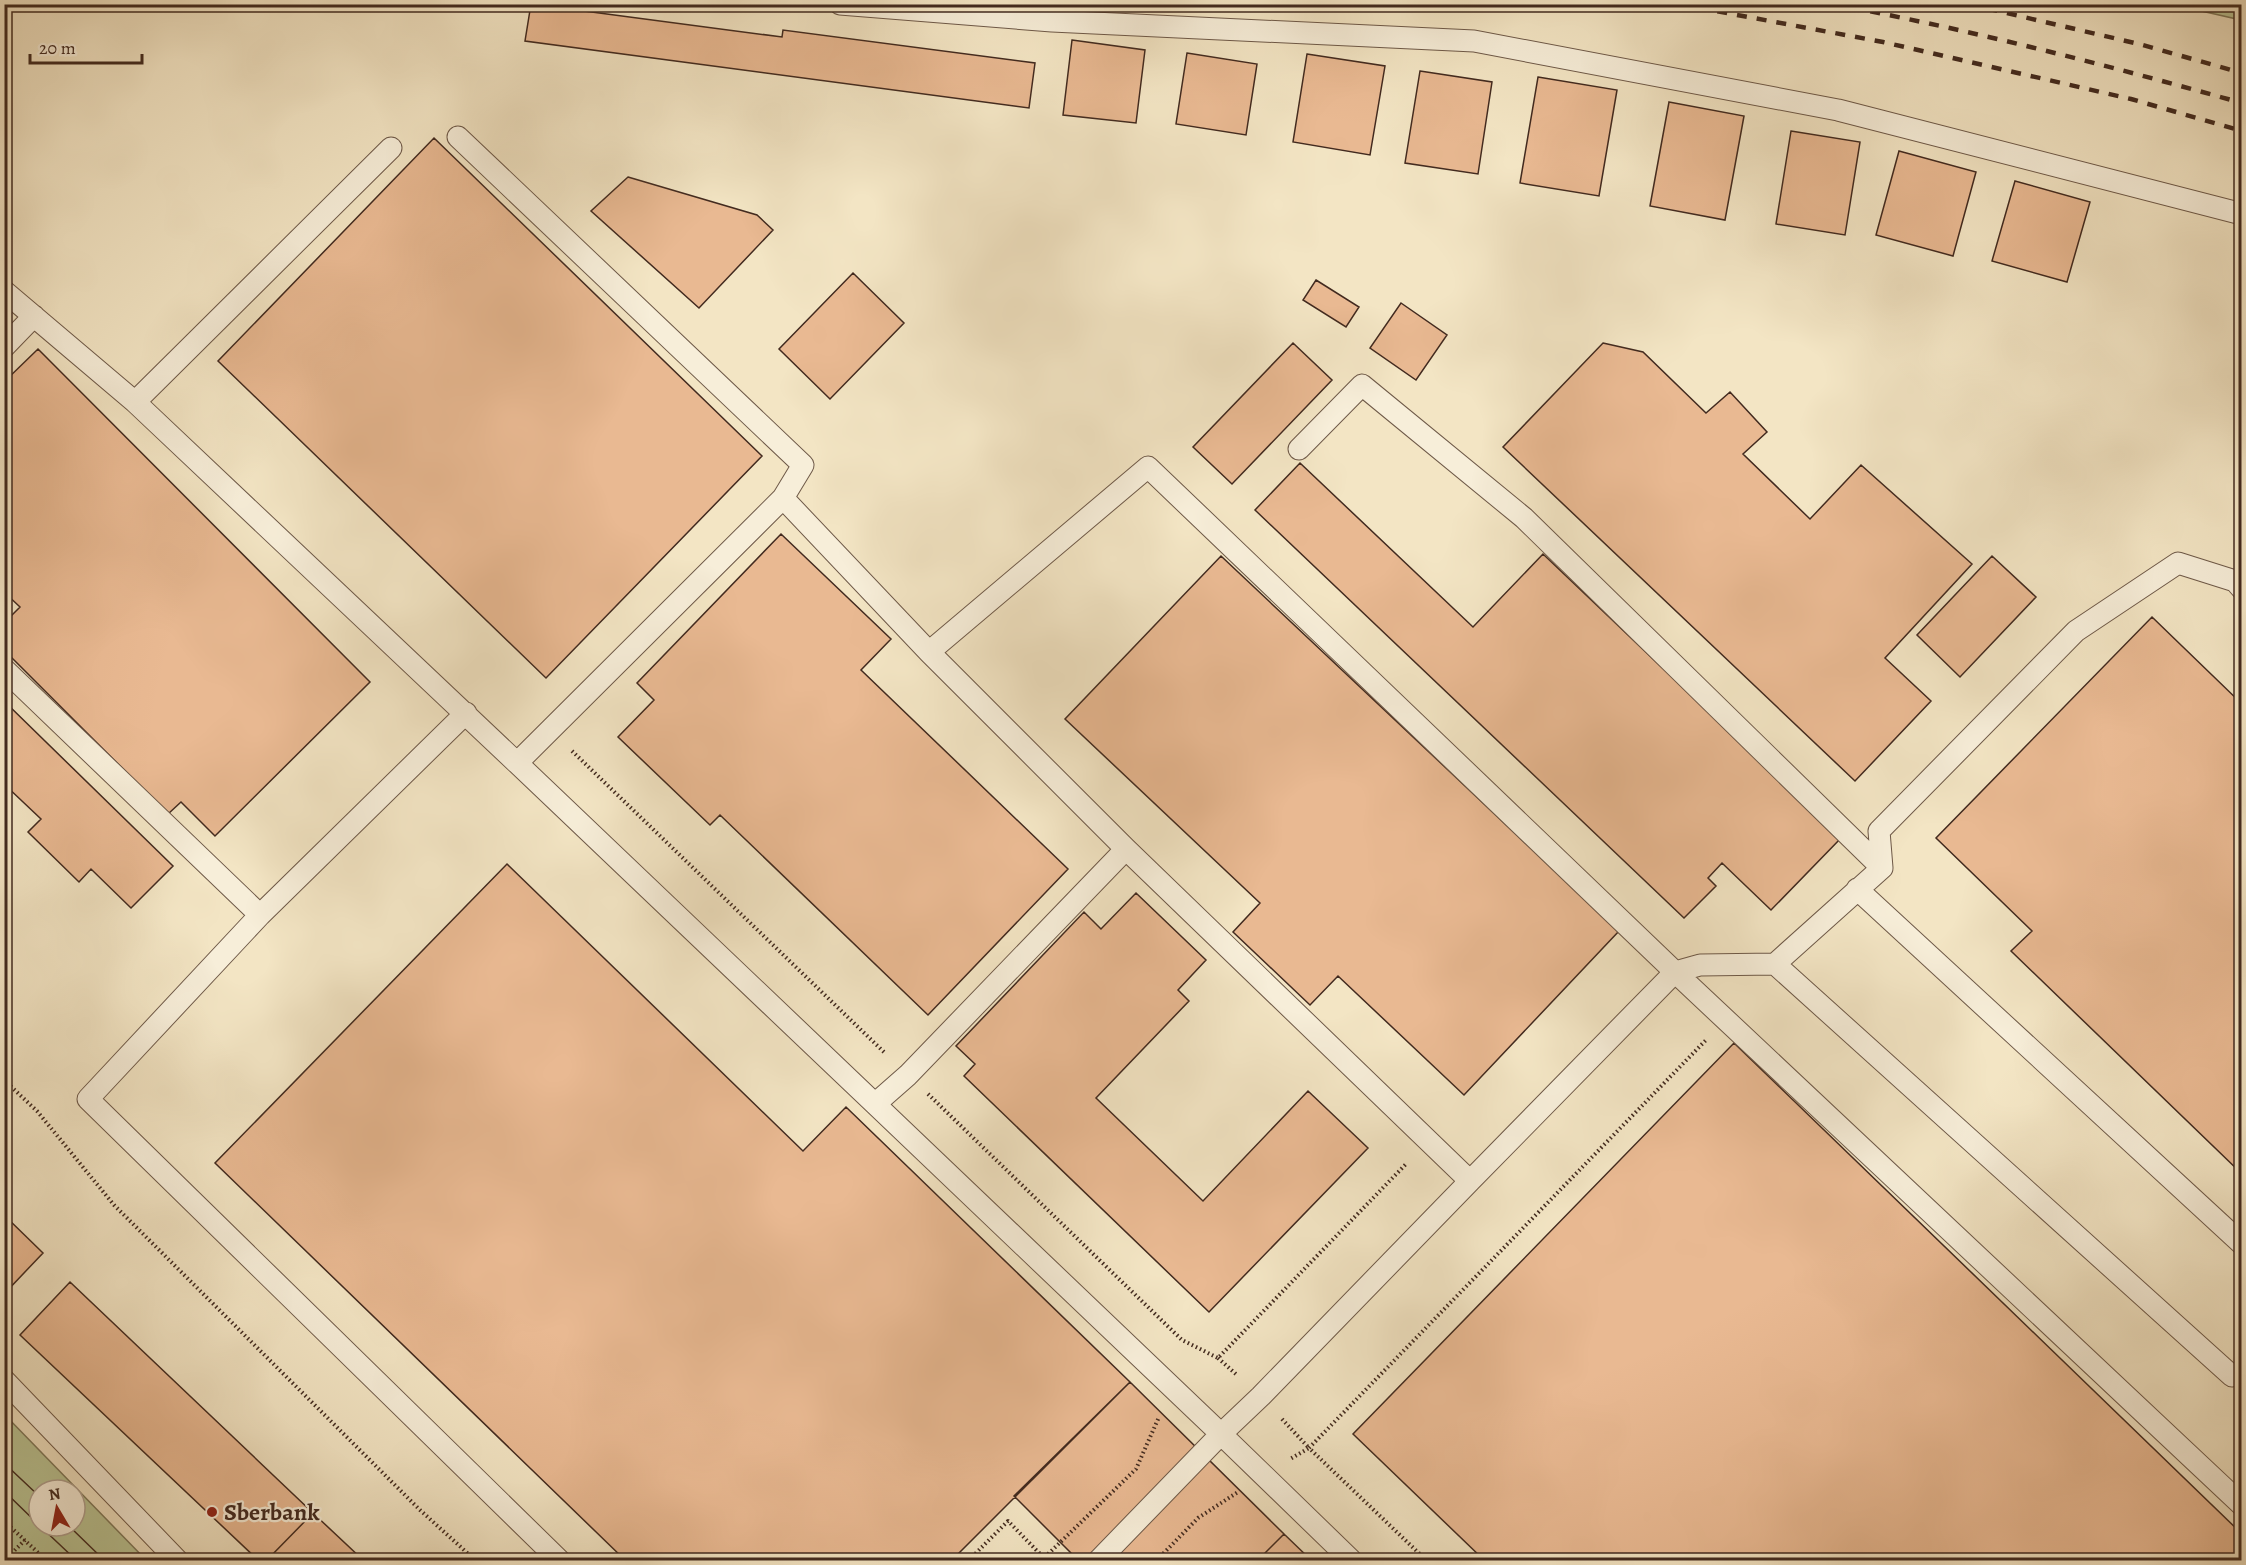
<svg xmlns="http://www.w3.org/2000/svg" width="2246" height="1565" font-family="Alegreya,serif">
<rect width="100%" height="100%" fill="#f3e5c4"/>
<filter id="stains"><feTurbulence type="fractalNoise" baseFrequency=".00333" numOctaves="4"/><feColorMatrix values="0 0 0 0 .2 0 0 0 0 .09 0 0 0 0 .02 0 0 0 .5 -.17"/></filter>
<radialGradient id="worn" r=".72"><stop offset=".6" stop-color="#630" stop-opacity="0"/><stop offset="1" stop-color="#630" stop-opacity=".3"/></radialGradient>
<!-- green -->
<path fill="#bac595" stroke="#7e785a" stroke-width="1.5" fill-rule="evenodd" d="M2175 5H2241V20Z
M5 1415 146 1560H5ZM39 1490H75V1526H39Z"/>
<!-- building -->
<path fill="#e9b992" stroke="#422a1f" stroke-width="1.5" d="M531 4 782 37 783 30 1035 63 1029 108 525 41Z
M1072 40 1145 50 1136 123 1063 115Z
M1187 53 1257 64 1246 135 1176 124Z
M1307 54 1385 66 1370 155 1293 142Z
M1420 71 1492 82 1478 174 1405 163Z
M1538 77 1617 90 1599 196 1520 183Z
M1669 102 1744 116 1725 220 1650 206Z
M1791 131 1860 142 1845 235 1776 224Z
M434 138 762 456 546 678 218 361Z
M1899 151 1976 172 1953 256 1876 235Z
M628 177 757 215 773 230 699 308 591 211Z
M2015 181 2090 202 2067 282 1992 261Z
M853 273 904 323 830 399 779 349Z
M1316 280 1359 307 1346 327 1303 300Z
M1401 303 1447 335 1416 380 1370 348Z
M1293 343 1332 380 1232 484 1193 447Z
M1603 343 1643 352 1706 413 1730 392 1767 432 1743 454 1810 519 1861 465 1972 564 1885 658 1931 701 1855 781 1503 447Z
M38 349 370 682 215 836 181 802 168 814 4 650V623L20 607 4 592V382Z
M1300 463 1473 627 1543 554 1841 838 1771 910 1722 863 1708 878 1716 886 1684 918 1255 510Z
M781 534 891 639 861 670 1068 869 928 1015 720 815 710 825 618 737 654 700 637 683Z
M1221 556 1619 931 1464 1095 1338 976 1310 1005 1233 932 1260 903 1065 719Z
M1992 556 2036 597 1960 677 1917 635Z
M2152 617 2242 704V1174L2011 951 2032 931 1936 838Z
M4 701 173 866 131 908 91 869 79 882 28 832 41 819 4 784Z
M507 864 803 1151 846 1107 1130 1382 952 1560H625L215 1163Z
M1136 893 1206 960 1178 990 1189 1001 1096 1098 1203 1201 1308 1091 1368 1148 1209 1312 964 1076 975 1064 956 1046 1084 912 1101 929Z
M1734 1043 2242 1534V1560H1484L1353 1434Z
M4 1215 43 1253 4 1294Z
M70 1282 313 1513 267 1560H258L20 1335Z
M1130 1382 1284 1534 1258 1560H1078L1014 1496Z
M313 1513 363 1560H267Z
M1284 1534 1311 1560H1258Z"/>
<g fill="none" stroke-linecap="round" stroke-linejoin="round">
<!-- service casing -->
<g stroke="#6e5948" stroke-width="23">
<path id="service" d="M840 4 1052 21 1474 41 1838 110 2242 214
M4 291 135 402 391 148
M4 347 34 316
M135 402 517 763 783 498 803 465 458 137
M1299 449 1362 385 1524 518 1882 868
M783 498 929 652 1126 849 1470 1181 1675 972 1700 965 1775 964 1882 868 1879 831 2076 631 2178 563 2235 581 2242 589
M929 652 1148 467 1675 972 2242 1505
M4 669 260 915
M466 713 260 915 88 1099 559 1560
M517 763 875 1104 908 1075 1126 849
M1857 889 2242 1244
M1775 964 2232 1376
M875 1104 1221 1434 1261 1396 1470 1181
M4 1380 177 1560
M1099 1560 1221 1434 1351 1560"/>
</g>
<!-- path -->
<path stroke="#422a1f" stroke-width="4" stroke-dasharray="1.5 3" stroke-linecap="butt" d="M572 751 886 1054
M4 1080 37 1111 114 1205 420 1510 475 1560
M928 1094 1182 1340 1218 1358 1407 1163
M1218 1358 1238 1376
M1282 1419 1309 1448 1290 1459
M4 1521 46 1560
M5 1560 25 1540
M969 1560 1008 1521 1044 1558 1136 1469 1159 1417
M1157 1560 1198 1518 1238 1492
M1426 1560 1309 1448 1706 1040"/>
<!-- service -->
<use href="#service" stroke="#f7eed9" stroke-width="21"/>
<!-- tram -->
<path stroke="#422a1f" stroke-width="1.5" d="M4 1463 39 1496
M4 1491 39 1525
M40 1526 76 1560
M69 1526 104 1560"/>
<!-- rail -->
<path stroke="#422a1f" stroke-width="4.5" stroke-dasharray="10 10" stroke-linecap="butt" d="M1678 4 1883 42 2131 99 2242 131
M1831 4C1969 29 2106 65 2242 103
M1968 4 2139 44 2242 73"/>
</g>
<!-- markers -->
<circle fill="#8f2418" stroke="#f7eed9" stroke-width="2" cx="212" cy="1512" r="6"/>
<g text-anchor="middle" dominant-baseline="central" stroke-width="4.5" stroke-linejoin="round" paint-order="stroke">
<!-- poi labels -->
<g font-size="24" font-weight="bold" fill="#422a1f" stroke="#f7eed9" text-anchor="start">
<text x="224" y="1512">Sberbank</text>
</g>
</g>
<!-- margin -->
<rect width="2246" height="1565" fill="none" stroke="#f3e5c4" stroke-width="24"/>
<rect x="6" y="6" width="2234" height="1553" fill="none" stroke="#422a1f" stroke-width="3"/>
<rect x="12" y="12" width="2222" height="1541" fill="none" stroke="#422a1f" stroke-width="1.5"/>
<!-- north arrow -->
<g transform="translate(57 1508) rotate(350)"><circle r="28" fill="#f7eed9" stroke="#afa08f" stroke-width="1.5"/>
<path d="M0-4.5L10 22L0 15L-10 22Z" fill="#8f2418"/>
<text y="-9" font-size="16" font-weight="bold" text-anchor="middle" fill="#422a1f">N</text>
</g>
<!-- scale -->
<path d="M30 54v9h112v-9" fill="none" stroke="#422a1f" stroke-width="3"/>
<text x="39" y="54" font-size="18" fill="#422a1f" stroke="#f7eed9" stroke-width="4.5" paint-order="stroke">20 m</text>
<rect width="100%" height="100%" filter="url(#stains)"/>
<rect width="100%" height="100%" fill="url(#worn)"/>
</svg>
